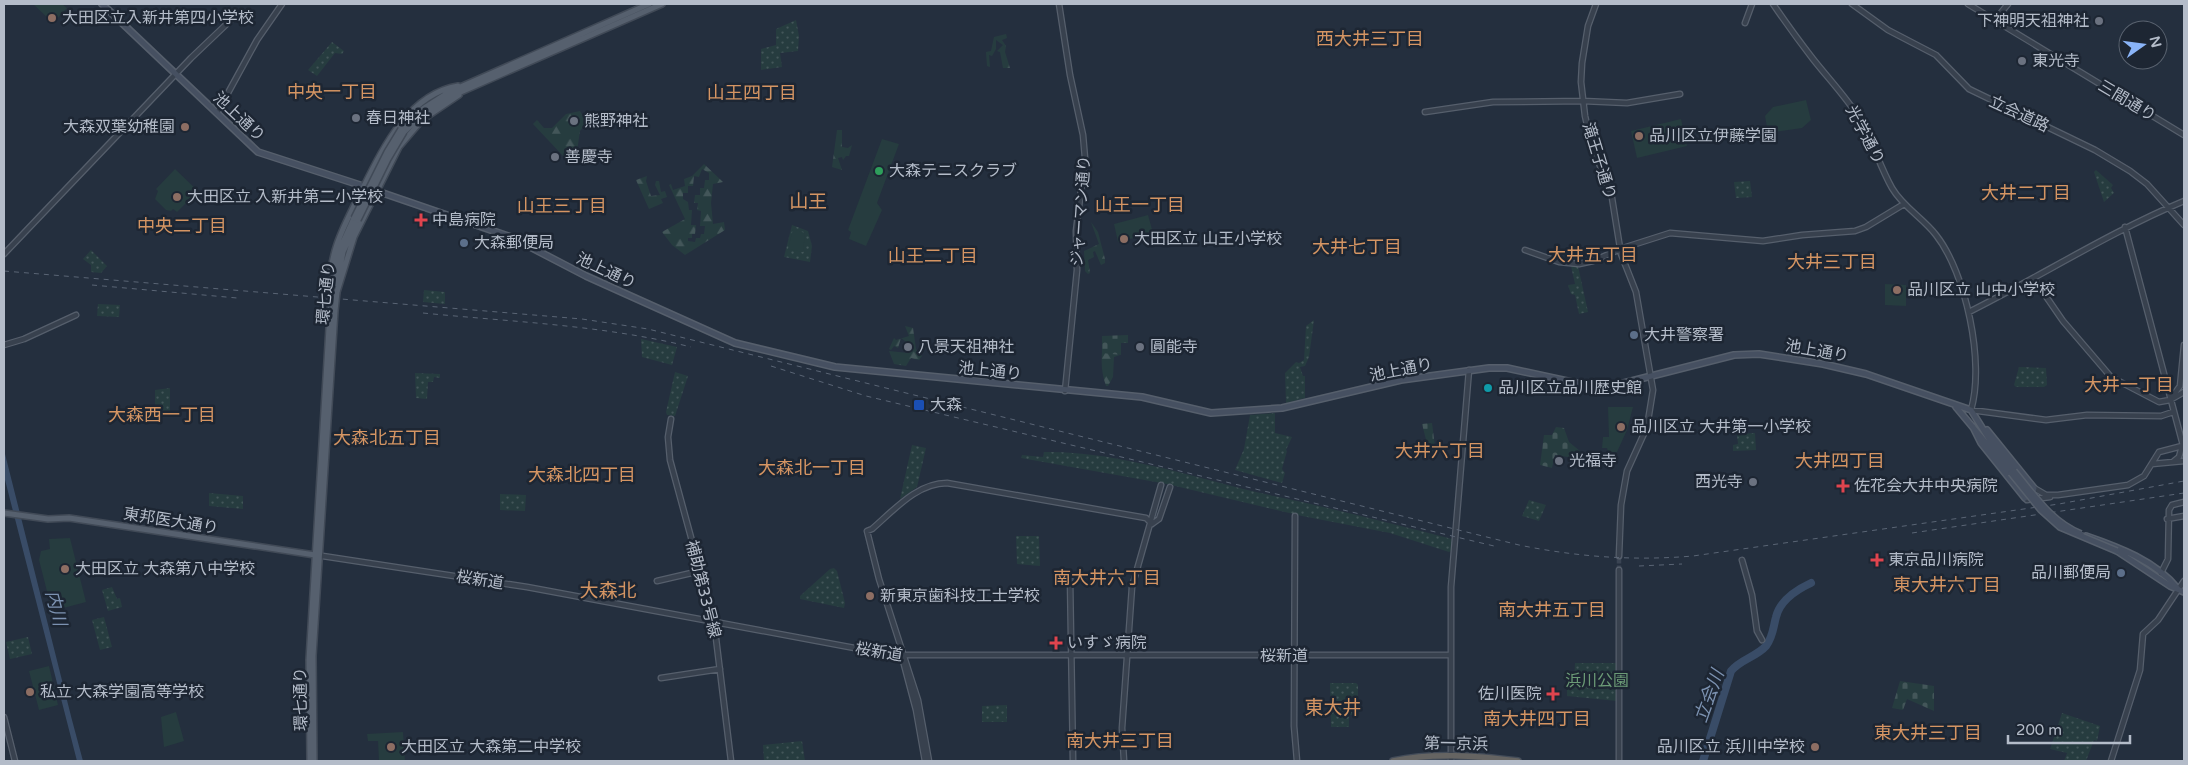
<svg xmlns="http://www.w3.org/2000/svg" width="2188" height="765" font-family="'Varela Round','Noto Sans JP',sans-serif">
<defs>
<pattern id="green-dots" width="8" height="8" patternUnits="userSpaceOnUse" patternTransform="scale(1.25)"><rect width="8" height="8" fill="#263c3f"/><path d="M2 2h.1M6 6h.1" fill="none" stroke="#435659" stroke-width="1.8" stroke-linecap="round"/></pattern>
<pattern id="forest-firs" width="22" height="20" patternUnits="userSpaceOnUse" patternTransform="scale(1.25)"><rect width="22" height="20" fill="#263c3f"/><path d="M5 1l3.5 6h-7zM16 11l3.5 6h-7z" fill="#435659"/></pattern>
<pattern id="cemetery-stones" width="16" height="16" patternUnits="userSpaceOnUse" patternTransform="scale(1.25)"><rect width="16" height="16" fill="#263c3f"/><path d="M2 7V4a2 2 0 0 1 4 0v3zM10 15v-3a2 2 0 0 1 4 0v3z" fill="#435659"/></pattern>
</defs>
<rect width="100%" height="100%" fill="#242f3e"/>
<!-- green -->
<path fill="url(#green-dots)" d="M796 20 799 36 798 51 780 53 782 67 761 70V49L776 45V29Z
M332 42 344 51 342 54 335 53 317 76 308 70Z
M2096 170 2113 185 2111 188 2114 193 2104 202 2094 172Z
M1750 181 1752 197 1736 198 1734 182Z
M792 225 808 231 812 246 810 262 784 257Z
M91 250 107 266 101 273 91 272V265L83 259Z
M1571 266H1578L1588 312 1579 314 1575 295 1571 294 1568 285 1575 284Z
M424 290 445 292V304L423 302Z
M98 304 120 305 119 317 97 316Z
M1314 320 1309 357 1305 366 1300 367 1303 376H1305V398L1286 403 1285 373 1296 362 1299 363 1304 360 1306 326Z
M641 339 677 347 672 365 642 357Z
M2019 367 2046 368 2047 385 2044 387H2016L2014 385Z
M675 372 688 376 675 416 667 415 666 412Z
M415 373 440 374V378L434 377 433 382H428L427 399 416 398Z
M170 388V413H155V390Z
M1275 413V433L1292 437 1286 450 1287 451 1282 469 1285 473 1282 483 1235 470 1244 449 1250 415Z
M1755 433 1756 450 1733 451V445L1738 444 1737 434Z
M912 445 926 448 917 487 900 499Z
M1044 452C1122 451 1199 480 1274 496 1335 509 1393 524 1452 539V550L1449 552 1390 533 1302 516 1167 484 1021 458 1022 455 1043 457Z
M209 493 243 496V509L209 506Z
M500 494 526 495 525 511 500 510Z
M1529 500 1546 505 1539 521 1522 516Z
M1016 536H1039L1040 566 1017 564Z
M834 568 837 571 845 603 844 608 800 599V596L830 569Z
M112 587 117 599 120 598 122 607 108 611 102 590Z
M104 617 112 647 100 650 92 620Z
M28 637 32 654 10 659 6 642Z
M1575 663H1616L1617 701 1567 696V684H1574Z
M1330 683H1356L1358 685V715H1349V727H1331Z
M1007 705V722H982V706Z
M2062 713 2100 726 2097 741 2094 740 2086 761H2064L2067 753 2050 749Z
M802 741 805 761H764L763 745Z"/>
<!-- forest -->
<path fill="url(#forest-firs)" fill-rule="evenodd" d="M1006 34 1007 38 1002 40 1006 46 1005 52 1010 68H1003L1000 52 997 51 1003 45 996 40V49L992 56 989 55 990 67 987 66 986 52 991 51 994 37Z
M580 111 586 122 580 131 577 151H571L565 158 533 124 537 120 544 128H552L566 114Z
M837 130H842V147L848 148 852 145 849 156H846L843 160 842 157 838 158 842 170 832 167Z
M704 164 723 182 713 184 711 203 713 224 724 222 725 230 685 255 672 245 662 232 685 219 669 185 671 184 673 190 685 186 684 179 692 176ZM702 169 709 173V180H705L704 188H700V195H695L694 203H698L697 210 701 211 700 226H705L704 234H701L700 238H696L695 242 688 241V238H692V234H695L696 225H691L692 210H689L688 202 683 199V193H688V186H693L694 176 699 177Z
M647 176 646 181 651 196 660 195 655 185 656 181H659L661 192 665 191 667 197 661 199 663 203 649 209 636 180Z
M1091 222 1098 232 1105 259V263L1101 265 1095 251 1093 252 1094 257 1088 260 1090 273 1088 274 1085 271 1084 251 1099 244Z
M905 326 913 328 916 349 922 356 919 360 911 358 906 366 894 364 889 351 908 353 914 348 901 338 898 348 894 346 891 350 889 349 894 338 896 340 909 336Z
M1102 352 1120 355 1114 357 1113 377 1108 386H1106C1102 374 1101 366 1102 352Z"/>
<!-- cemetery -->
<path fill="url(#cemetery-stones)" d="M1128 335V343H1121V355L1102 353V336Z
M1432 423 1436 454 1430 455 1422 424Z
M1556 427 1564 428 1569 442 1580 451 1581 459 1555 455 1552 468 1540 465 1544 435H1552Z
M1900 681 1934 686V711L1907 699 1903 710 1892 708Z"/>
<!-- pitch -->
<path fill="#263c3f" d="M33 4H62L67 8 53 23Z
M1806 100 1811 120 1802 128 1768 133 1765 116 1773 107Z
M1681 119 1687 146 1637 158 1631 131Z
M882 139 899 144 877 203 882 210 866 246 849 239 851 232 848 230Z
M175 169 198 191 177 212 173 209 171 211 166 210 155 199 158 191 156 189Z
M1148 215 1153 233 1118 242 1114 224Z
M793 229 805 233 803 252 788 249Z
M1885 284 1906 285V306L1885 305Z
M1608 407H1633L1627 430 1617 452H1608L1607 448H1602L1603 437H1609Z
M70 538 86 602 52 611 39 560 41 551 50 549 49 539Z
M49 666 58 705 39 710 29 671Z
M176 712 184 741 164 747 161 717Z
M403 732 405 761H379L378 741H368L367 734Z"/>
<!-- water -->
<path fill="#394c67" d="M4 450 72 720 83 761H77L4 476Z"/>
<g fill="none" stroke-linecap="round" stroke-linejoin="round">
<!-- river -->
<path stroke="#394c67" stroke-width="8" d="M1703 761 1731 671C1741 659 1756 657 1766 646 1773 637 1773 628 1776 617 1780 600 1796 590 1811 583"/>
<!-- tertiary-tunnel -->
<path stroke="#3a4453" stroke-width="4.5" stroke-dasharray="4.5 2" stroke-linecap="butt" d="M1619 570V556"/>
<!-- tertiary casing -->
<g stroke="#565f6c" stroke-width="7">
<path id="tertiary" d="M1059 4 1070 75 1083 135 1085 158 1076 231 1077 270 1065 391
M1596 4 1588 26 1582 63 1581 82 1585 116 1591 142 1612 198 1621 254 1636 292 1653 390 1647 427 1627 471 1621 505 1619 556
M1773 4C1786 23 1799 41 1813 59 1828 78 1845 96 1858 116 1872 139 1879 165 1892 188 1903 207 1923 218 1936 235 1966 273 1985 363 1971 410L2046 420 2087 415 2161 416 2173 412
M1852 4 1888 30 1936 55 1969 89 2095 150 2130 171 2147 184 2184 225
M1968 4 2184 135
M1995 20 2008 4
M1745 23 1752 4
M1425 112 1493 102 1583 101 1627 103 1680 94
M217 113 257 40 282 4
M2125 227 2184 449
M1525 250 1559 262 1579 264 1593 261 1623 248 1670 233 1763 241 1802 235 1855 231 1866 227 1904 204
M4 254 191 58 233 18
M2034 279 2063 321 2111 377 2159 402 2170 400 2184 392
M1969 312C2041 276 2110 232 2184 201
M4 345 24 339 76 315
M2172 397 2180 386 2184 345
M671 419 668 437 670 460 714 622 731 761
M2174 461 2179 457 2182 446
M2152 464 2184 461
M2034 488 2046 495H2058L2128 485 2144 476 2159 452 2182 446
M2027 500 2050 497
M1295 516 1294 726 1297 761
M2167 519 2184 516
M1152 524 1159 519 1170 487
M316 555 527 587 892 655H1451
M1742 560 1752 595 1757 631 1762 640
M1619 570V761
M2161 573 2168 559 2169 510 2172 505 2184 502
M1070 577 1073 761
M657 581 700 571
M902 657 916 710 925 761
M661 678 720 669
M4 717 15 761
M929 761 918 700 879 579 867 531 872 529C894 510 917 483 947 483L1146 518 1152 524
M1124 761 1122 728 1132 587 1161 485
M1451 761V587L1469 370
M2111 761 2140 670 2143 634 2158 620 2184 581"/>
</g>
<!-- secondary casing -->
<g stroke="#565f6c" stroke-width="8">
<path id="secondary" d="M102 4 258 152 366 187
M374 190 511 237 586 276 735 343 835 367 1142 397 1211 413 1282 408 1401 380 1489 368H1507L1595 387 1612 386 1734 355 1759 354 1823 364 1866 374 1971 410 1991 442 2014 471
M1956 407 2011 473
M1973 427 1981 443 2025 498
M1987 430 2034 488 2032 496H2024
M2086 536C2118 547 2156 561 2178 589
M2117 551 2170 586 2184 592"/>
</g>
<!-- primary casing -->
<g stroke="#414a57" stroke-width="8">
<path id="primary" d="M401 129 424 108 449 92 649 4
M404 132 423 114 447 98 662 4
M333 281 339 251 354 218
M337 284 343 252 358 220
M331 291C327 254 346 222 362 190 382 150 408 94 458 86
M337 292 354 237 399 147 422 120 459 95
M4 513 48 519 69 518 315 555
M310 761 309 660 330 311
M314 761 313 656 335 311"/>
</g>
<!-- trunk casing -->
<g stroke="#434c59" stroke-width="8">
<path id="trunk" d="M1393 761C1434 752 1477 756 1518 761"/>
</g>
<!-- tertiary -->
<use href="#tertiary" stroke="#38414e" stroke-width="4.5"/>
<!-- secondary -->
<use href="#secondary" stroke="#465061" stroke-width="5"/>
<!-- primary -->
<use href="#primary" stroke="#56606e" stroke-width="5"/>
<!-- trunk -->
<use href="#trunk" stroke="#656462" stroke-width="5.5"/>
<!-- rail -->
<path stroke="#5a6575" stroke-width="1" stroke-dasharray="5 5" stroke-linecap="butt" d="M4 271 582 319 648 329 1519 545C1578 557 1634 561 1693 556L2059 504 2184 481
M92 285 237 298
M423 313C513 322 603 325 691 347
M771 366 866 396 1494 546
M1912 533 2184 493
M1639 566 1682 564"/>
<!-- secondary-bridge casing -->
<g stroke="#565f6c" stroke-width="8" stroke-linecap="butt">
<path id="secondary-bridge" d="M2014 471C2034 495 2051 522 2081 534
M2011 473 2041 510 2060 527 2117 551"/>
</g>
<!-- primary-bridge casing -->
<g stroke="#414a57" stroke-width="8" stroke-linecap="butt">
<path id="primary-bridge" d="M354 218 387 152 401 129
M358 220 388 159 404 132
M330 311 331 291
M335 311 337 292"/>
</g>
<!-- secondary-bridge -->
<use href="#secondary-bridge" stroke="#465061" stroke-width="5"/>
<!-- primary-bridge -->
<use href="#primary-bridge" stroke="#56606e" stroke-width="5"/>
</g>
<!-- markers -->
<g fill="#8d6e63" stroke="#1d2633" stroke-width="2">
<circle cx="52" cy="18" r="5"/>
<circle cx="185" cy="127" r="5"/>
<circle cx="1639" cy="136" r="5"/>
<circle cx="177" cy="197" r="5"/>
<circle cx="1124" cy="239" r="5"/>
<circle cx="1897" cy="290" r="5"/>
<circle cx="1621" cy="427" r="5"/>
<circle cx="65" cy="569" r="5"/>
<circle cx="870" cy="596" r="5"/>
<circle cx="30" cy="692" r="5"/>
<circle cx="391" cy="747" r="5"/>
<circle cx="1815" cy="747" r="5"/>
</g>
<g fill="#6b7280" stroke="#1d2633" stroke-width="2">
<circle cx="2099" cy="21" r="5"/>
<circle cx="2022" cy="61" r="5"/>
<circle cx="356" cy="118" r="5"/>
<circle cx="574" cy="121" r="5"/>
<circle cx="555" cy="157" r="5"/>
<circle cx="908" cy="347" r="5"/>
<circle cx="1140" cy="347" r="5"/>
<circle cx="1559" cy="461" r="5"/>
<circle cx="1753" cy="482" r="5"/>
</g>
<circle fill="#2e9e5b" stroke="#1d2633" stroke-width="2" cx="879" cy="171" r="5"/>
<g fill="#e0444e" stroke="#1d2633" stroke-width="2">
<path d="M418.5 212.5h5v5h5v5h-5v5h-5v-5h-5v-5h5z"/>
<path d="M1840.5 478.5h5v5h5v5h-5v5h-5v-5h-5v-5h5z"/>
<path d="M1874.5 552.5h5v5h5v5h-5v5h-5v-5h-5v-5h5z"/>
<path d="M1053.5 635.5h5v5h5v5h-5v5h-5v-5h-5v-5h5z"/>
<path d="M1550.5 686.5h5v5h5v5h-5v5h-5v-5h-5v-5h5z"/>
</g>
<g fill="#5c6f8a" stroke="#1d2633" stroke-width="2">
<circle cx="464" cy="243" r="5"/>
<circle cx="1634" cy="335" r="5"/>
<circle cx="2121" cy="573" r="5"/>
</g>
<circle fill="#0f9aa8" stroke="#1d2633" stroke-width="2" cx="1488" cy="388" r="5"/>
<rect fill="#1a4fb4" stroke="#1d2633" stroke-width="2" x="913" y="399" width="12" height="12" rx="2.5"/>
<g text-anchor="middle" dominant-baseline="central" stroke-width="5" stroke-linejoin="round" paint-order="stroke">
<!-- poi labels -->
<g font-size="16" fill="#b4bcc9" stroke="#1d2633" text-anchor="start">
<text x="62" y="18">大田区立入新井第四小学校</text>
<text x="2089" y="21" text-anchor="end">下神明天祖神社</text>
<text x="2032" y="61">東光寺</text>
<text x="366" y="118">春日神社</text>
<text x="584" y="121">熊野神社</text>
<text x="175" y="127" text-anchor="end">大森双葉幼稚園</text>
<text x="1649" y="136">品川区立伊藤学園</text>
<text x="565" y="157">善慶寺</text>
<text x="889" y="171">大森テニスクラブ</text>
<text x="187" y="197">大田区立 入新井第二小学校</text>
<text x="432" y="220">中島病院</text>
<text x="1134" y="239">大田区立 山王小学校</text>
<text x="474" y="243">大森郵便局</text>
<text x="1907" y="290">品川区立 山中小学校</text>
<text x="1644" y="335">大井警察署</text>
<text x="918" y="347">八景天祖神社</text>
<text x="1150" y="347">圓能寺</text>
<text x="1498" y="388">品川区立品川歴史館</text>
<text x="930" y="405">大森</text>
<text x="1631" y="427">品川区立 大井第一小学校</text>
<text x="1569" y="461">光福寺</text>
<text x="1743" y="482" text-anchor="end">西光寺</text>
<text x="1854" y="486">佐花会大井中央病院</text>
<text x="1888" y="560">東京品川病院</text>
<text x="75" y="569">大田区立 大森第八中学校</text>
<text x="2111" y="573" text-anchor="end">品川郵便局</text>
<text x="880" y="596">新東京歯科技工士学校</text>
<text x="1067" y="643">いすゞ病院</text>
<text x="40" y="692">私立 大森学園高等学校</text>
<text x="1542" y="694" text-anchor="end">佐川医院</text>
<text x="401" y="747">大田区立 大森第二中学校</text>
<text x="1805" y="747" text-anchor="end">品川区立 浜川中学校</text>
</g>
<!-- street labels -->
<g font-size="16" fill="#b4bcc9" stroke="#1d2633">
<text transform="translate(2127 101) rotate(31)">三間通り</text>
<text transform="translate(2019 114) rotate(25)">立会道路</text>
<text transform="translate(239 117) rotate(43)">池上通り</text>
<text transform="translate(1865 135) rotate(62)">光学通り</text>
<text transform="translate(1599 161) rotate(73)">滝王子通り</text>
<text transform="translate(1081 211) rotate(-86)">ジャーマン通り</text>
<text transform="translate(606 271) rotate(25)">池上通り</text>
<text transform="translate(326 293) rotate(-84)">環七通り</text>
<text transform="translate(1817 351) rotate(10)">池上通り</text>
<text transform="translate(1401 370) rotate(-11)">池上通り</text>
<text transform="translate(990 371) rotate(6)">池上通り</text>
<text transform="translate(171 521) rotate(9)">東邦医大通り</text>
<text transform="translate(480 580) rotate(9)">桜新道</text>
<text transform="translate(703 589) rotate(76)">補助第33号線</text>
<text transform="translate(879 652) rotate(9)">桜新道</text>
<text x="1284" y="656">桜新道</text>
<text transform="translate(301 699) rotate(-91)">環七通り</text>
<text transform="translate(1456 744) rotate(1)">第一京浜</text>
</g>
<!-- park labels -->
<g font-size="16" fill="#6b9a76" stroke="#1d2633">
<text x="1597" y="681">浜川公園</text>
</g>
<!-- neighbourhood labels -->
<g font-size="18" fill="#d59563" stroke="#1d2633">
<text x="1370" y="39">西大井三丁目</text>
<text x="332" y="92">中央一丁目</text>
<text x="752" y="93">山王四丁目</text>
<text x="2026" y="193">大井二丁目</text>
<text x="1140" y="205">山王一丁目</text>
<text x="562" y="206">山王三丁目</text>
<text x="182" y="226">中央二丁目</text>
<text x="1357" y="247">大井七丁目</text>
<text x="1593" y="255">大井五丁目</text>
<text x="933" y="256">山王二丁目</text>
<text x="1832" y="262">大井三丁目</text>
<text x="2129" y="385">大井一丁目</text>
<text x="162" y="415">大森西一丁目</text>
<text x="387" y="438">大森北五丁目</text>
<text x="1440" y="451">大井六丁目</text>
<text x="1840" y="461">大井四丁目</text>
<text x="812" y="468">大森北一丁目</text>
<text x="582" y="475">大森北四丁目</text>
<text x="1107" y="578">南大井六丁目</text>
<text x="1947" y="585">東大井六丁目</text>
<text x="1552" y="610">南大井五丁目</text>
<text x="1537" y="719">南大井四丁目</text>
<text x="1928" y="733">東大井三丁目</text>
<text x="1120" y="741">南大井三丁目</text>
</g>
<!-- water labels -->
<g font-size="18" font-style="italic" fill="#7c92b1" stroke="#1d2633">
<text transform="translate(56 608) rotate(76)">内川</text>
<text transform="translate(1709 696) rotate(-70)">立会川</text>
</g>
<!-- quarter labels -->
<g font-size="19" fill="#d59563" stroke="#1d2633">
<text x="808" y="202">山王</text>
<text x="608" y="591">大森北</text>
<text x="1333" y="708">東大井</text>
</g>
</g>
<!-- border -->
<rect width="2188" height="765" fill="none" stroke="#b4bcc9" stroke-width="10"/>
<!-- north arrow -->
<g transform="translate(2143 45) rotate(76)"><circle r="24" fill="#1d2633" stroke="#59626f"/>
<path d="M0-4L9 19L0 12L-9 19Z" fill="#8ab4f8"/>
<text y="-8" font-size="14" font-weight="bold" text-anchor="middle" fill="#b4bcc9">N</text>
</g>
<!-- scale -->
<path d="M2008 735v8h122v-8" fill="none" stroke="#b4bcc9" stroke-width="2.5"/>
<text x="2016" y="735" font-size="15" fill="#b4bcc9" stroke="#1d2633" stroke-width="4" paint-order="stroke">200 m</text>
</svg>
